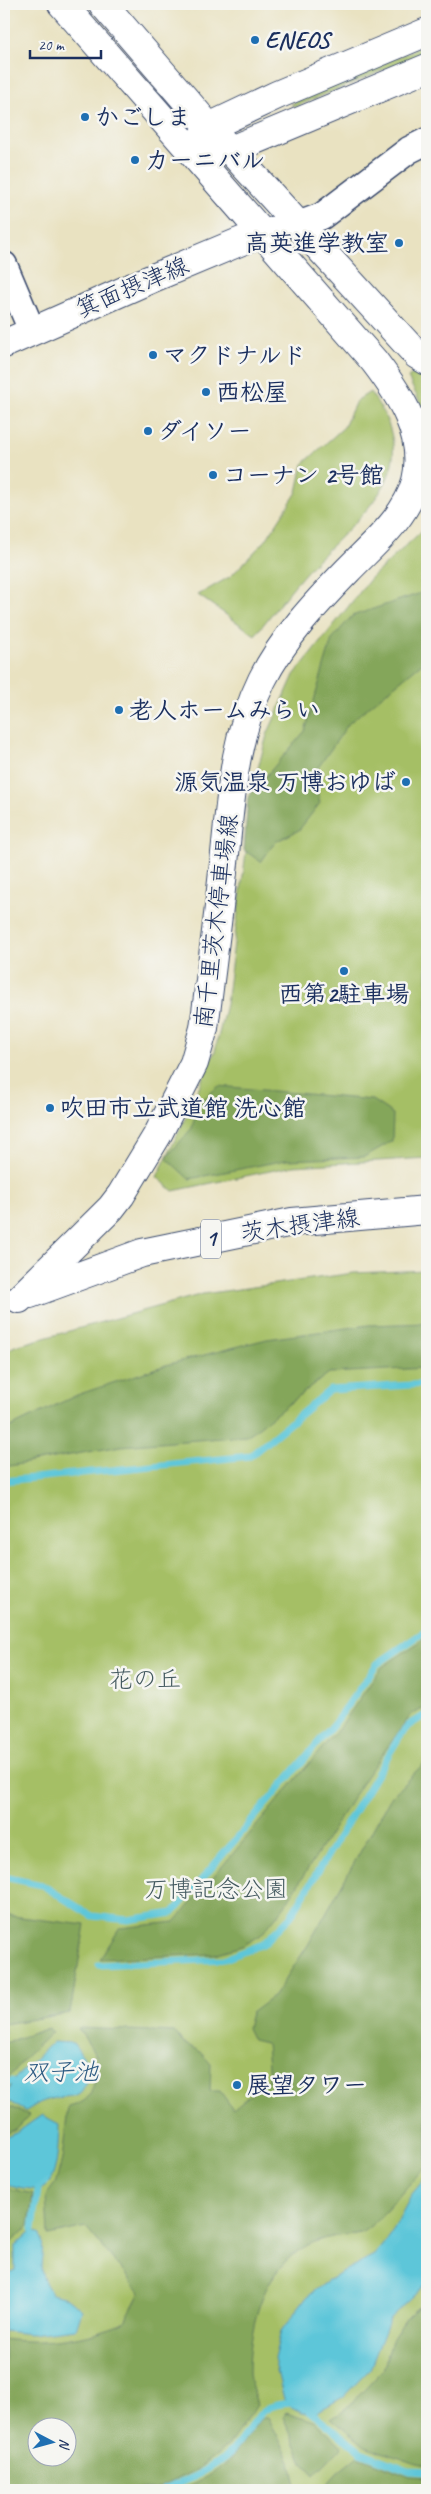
<svg xmlns="http://www.w3.org/2000/svg" width="431" height="2494" font-family="Caveat,'Klee One',sans-serif">
<rect width="100%" height="100%" fill="#f6f6f2"/>
<filter id="ink" filterUnits="userSpaceOnUse"><feTurbulence type="fractalNoise" baseFrequency=".02" numOctaves="2"/><feDisplacementMap in="SourceGraphic" scale="10" xChannelSelector="R" yChannelSelector="G"/><feConvolveMatrix kernelMatrix="1 2 1 2 8 2 1 2 1" color-interpolation-filters="sRGB"/></filter>
<filter id="wash" filterUnits="userSpaceOnUse"><feTurbulence type="fractalNoise" baseFrequency=".0096" numOctaves="4" result="noise"/><feDisplacementMap in="SourceGraphic" scale="20" xChannelSelector="R" yChannelSelector="G"/><feGaussianBlur stdDeviation="1.12" result="paint"/><feColorMatrix in="noise" values="0 0 0 0 0 0 0 0 0 0 0 0 0 0 0 0 0 1.4 0 .05"/><feComposite in="paint" operator="in"/></filter>
<g filter="url(#wash)">
<rect width="100%" height="100%" fill="#e9e2c1"/>
<!-- green -->
<path fill="#a5bf65" stroke="#607762" fill-rule="evenodd" d="M427 44V52L295 107 291 104Z
M416 371 427 378V417L408 378Z
M370 392C431 473 359 514 308 570 289 591 273 613 255 635L198 595 231 576 266 540 297 492 303 464 344 427 356 401Z
M427 526V1158L294 1166 173 1191 157 1177 183 1123 215 1051 226 1004 256 776 267 735 294 675 371 578Z
M427 1270V2490H4V1352L15 1346 203 1294 354 1273ZM38 2426H68V2456H38Z"/>
<!-- forest -->
<path fill="#84a65a" stroke="#506a5c" fill-rule="evenodd" d="M427 584V659L349 723 313 775 320 803 299 830 275 842 261 862 244 850 248 797 305 731 332 639 352 616 421 593Z
M219 1086 372 1100 393 1114 392 1141 364 1157 286 1160 189 1179 166 1158 192 1128 198 1103Z
M427 1323V1368L329 1373 247 1436 121 1446 4 1467V1430L77 1395 169 1364 267 1339 369 1325Z
M427 1637V1707L412 1714 365 1778 284 1907 261 1935 242 1946 214 1954 100 1959 120 1928 175 1922 340 1727 382 1667Z
M427 1760V2166C409 2181 379 2225 360 2233 353 2235 344 2235 337 2236 327 2237 316 2241 308 2245 263 2268 250 2323 249 2370 249 2381 254 2394 257 2404L228 2446 200 2468 154 2490H4V2339C44 2345 86 2338 124 2323L140 2292 86 2227 48 2235 46 2196 56 2182 62 2159 68 2107C98 2101 93 2083 97 2057L78 2028 175 2032 183 2043 198 2050 211 2064 210 2091H220L233 2109 269 2079 266 2043 253 2040 247 2028 251 2013 274 1996 308 1945 391 1797ZM38 2426H68V2456H38Z
M4 1915 85 1925 70 2013 4 2024Z
M49 2028 52 2032 25 2058 8 2079 4 2100V2043Z
M4 2104 29 2115 15 2130 4 2134Z
M4 2187 33 2194 29 2226 4 2249Z
M427 2299V2466L413 2463 365 2446 331 2418 347 2408 383 2370 393 2338 407 2317Z
M286 2412 314 2421 342 2446 314 2475 304 2464 283 2417Z
M268 2417 291 2463 297 2490H180C224 2472 234 2457 260 2419Z
M358 2456 410 2476 427 2477V2490H322L337 2473Z"/>
<!-- water -->
<path fill="#5dc6d9" stroke="#3c7a9c" d="M53 2042 73 2043 89 2064C84 2107 75 2091 44 2101 38 2103 31 2108 26 2111L6 2100 12 2081Z
M42 2115 59 2124C58 2140 59 2186 40 2189 29 2190 15 2186 4 2184V2138L16 2133Z
M427 2176V2283L390 2318 370 2369 343 2397 315 2413 302 2412 285 2403 274 2359 281 2331 307 2296 338 2274 374 2255 390 2236 412 2194Z
M33 2229 41 2234C47 2262 32 2265 52 2294L67 2298 82 2310 76 2329 31 2334 4 2331V2275L15 2270V2246Z"/>
<g fill="none" stroke-linecap="round" stroke-linejoin="round">
<!-- stream -->
<path stroke="#5dc6d9" stroke-width="7" d="M4 1481 250 1456 330 1390 427 1384
M4 1877 42 1885 92 1916 128 1920 173 1913 334 1724 377 1664 427 1630
M99 1965 225 1959 263 1944 291 1916 400 1736 408 1726 427 1714
M4 2084 12 2081
M33 2229 38 2189
M309 2410 361 2452 410 2471 427 2472
M163 2490C187 2480 212 2470 231 2452 256 2427 251 2403 295 2403"/>
</g>
</g>
<g filter="url(#ink)">
<g fill="none" stroke-linecap="round" stroke-linejoin="round">
<!-- minor casing -->
<g stroke="#3a4a6d" stroke-width="29">
<path id="minor" d="M298 225 322 216 409 150 427 141
M4 265 32 331"/>
</g>
<!-- major casing -->
<g stroke="#3a4a6d" stroke-width="30">
<path id="major" d="M103 4 209 127 417 355 427 361
M200 140 209 127 277 95 427 32
M214 150H231L427 68
M4 344 153 278 244 240 277 230
M30 1294 142 1253 292 1222 427 1210
M19 1299 111 1208 121 1195 158 1134 194 1063 204 1028C211 973 218 918 224 863 231 798 233 739 262 680 283 638 316 603 348 570 373 544 406 518 416 481 427 435 400 395 374 361L62 4"/>
</g>
<!-- minor -->
<use href="#minor" stroke="#fff" stroke-width="26"/>
<!-- major -->
<use href="#major" stroke="#fff" stroke-width="28"/>
</g>
</g>
<!-- markers -->
<g fill="#1f6fb2" stroke="#f6f6f2" stroke-width="2">
<circle cx="255" cy="40" r="5"/>
<circle cx="85" cy="117" r="5"/>
<circle cx="135" cy="160" r="5"/>
<circle cx="399" cy="243" r="5"/>
<circle cx="153" cy="355" r="5"/>
<circle cx="206" cy="392" r="5"/>
<circle cx="148" cy="431" r="5"/>
<circle cx="213" cy="475" r="5"/>
<circle cx="119" cy="710" r="5"/>
<circle cx="406" cy="782" r="5"/>
<circle cx="344" cy="971" r="5"/>
<circle cx="50" cy="1108" r="5"/>
<circle cx="237" cy="2085" r="5"/>
</g>
<g text-anchor="middle" dominant-baseline="central" stroke-width="5" stroke-linejoin="round" paint-order="stroke">
<!-- shield labels -->
<rect fill="#f6f6f2" stroke="#5d6b8a" stroke-width="1" x="201" y="1219.5" width="20" height="39" rx="4"/>
<g font-size="22" font-weight="bold" fill="#1b2f5e">
<text x="211" y="1239">1</text>
</g>
<!-- poi labels -->
<g font-size="24" font-weight="bold" fill="#1b2f5e" stroke="#f6f6f2" text-anchor="start">
<text x="265" y="40">ENEOS</text>
<text x="95" y="117">かごしま</text>
<text x="145" y="160">カーニバル</text>
<text x="389" y="243" text-anchor="end">高英進学教室</text>
<text x="163" y="355">マクドナルド</text>
<text x="216" y="392">西松屋</text>
<text x="158" y="431">ダイソー</text>
<text x="223" y="475">コーナン 2号館</text>
<text x="129" y="710">老人ホームみらい</text>
<text x="396" y="782" text-anchor="end">源気温泉 万博おゆば</text>
<text x="344" y="994" text-anchor="middle">西第2駐車場</text>
<text x="60" y="1108">吹田市立武道館 洗心館</text>
<text x="247" y="2085">展望タワー</text>
</g>
<!-- street labels -->
<g font-size="24" fill="#1b2f5e" stroke="#f6f6f2">
<text transform="translate(132 287) rotate(-23)">箕面摂津線</text>
<text transform="translate(216 921) rotate(-83)">南千里茨木停車場線</text>
<text transform="translate(300 1225) rotate(-8)">茨木摂津線</text>
</g>
<!-- park labels -->
<g font-size="24" fill="#445a60" stroke="#f6f6f2">
<text x="145" y="1679">花の丘</text>
<text x="216" y="1889">万博記念公園</text>
</g>
<!-- water labels -->
<g font-size="25" font-style="italic" fill="#2f5c83" stroke="#f6f6f2">
<text x="61" y="2072">双子池</text>
</g>
</g>
<!-- margin -->
<rect width="431" height="2494" fill="none" stroke="#f6f6f2" stroke-width="20"/>
<!-- north arrow -->
<g transform="translate(52 2442) rotate(96)"><circle r="24" fill="#f6f6f2" stroke="#9ea6b7"/>
<path d="M0-4L9 19L0 12L-9 19Z" fill="#1f6fb2"/>
<text y="-8" font-size="14" font-weight="bold" text-anchor="middle" fill="#1b2f5e">N</text>
</g>
<!-- scale -->
<path d="M30 50v8h71v-8" fill="none" stroke="#1b2f5e" stroke-width="2.5"/>
<text x="38" y="50" font-size="15" fill="#1b2f5e" stroke="#f6f6f2" stroke-width="4" paint-order="stroke">20 m</text>
</svg>
